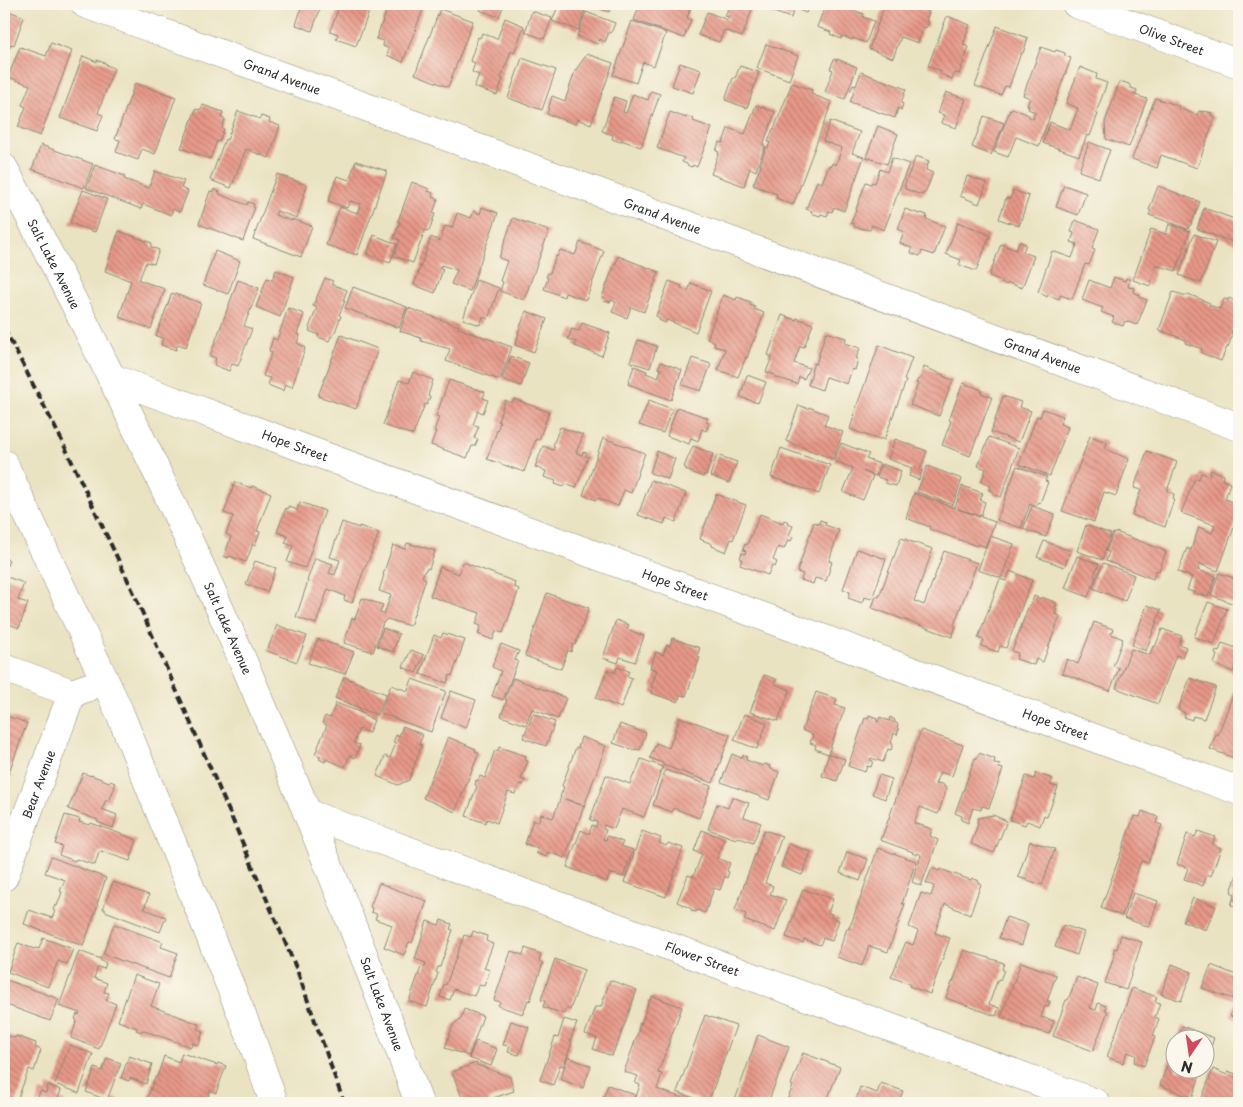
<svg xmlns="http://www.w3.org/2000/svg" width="1243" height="1107" font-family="'Playpen Sans',sans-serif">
<defs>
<pattern id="building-back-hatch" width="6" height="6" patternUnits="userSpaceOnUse" patternTransform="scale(1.25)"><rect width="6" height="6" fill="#e79888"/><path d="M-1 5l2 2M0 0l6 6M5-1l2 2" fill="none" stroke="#bb7c6f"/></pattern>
</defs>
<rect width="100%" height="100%" fill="#fbf7ec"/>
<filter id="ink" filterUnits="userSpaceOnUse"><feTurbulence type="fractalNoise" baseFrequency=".02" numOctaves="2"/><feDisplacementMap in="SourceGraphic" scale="10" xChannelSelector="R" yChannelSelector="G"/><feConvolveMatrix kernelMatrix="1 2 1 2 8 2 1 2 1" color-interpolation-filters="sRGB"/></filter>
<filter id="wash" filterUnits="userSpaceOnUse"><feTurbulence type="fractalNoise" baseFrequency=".0096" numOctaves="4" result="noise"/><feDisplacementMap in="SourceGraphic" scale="20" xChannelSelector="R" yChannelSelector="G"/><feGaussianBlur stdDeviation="1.12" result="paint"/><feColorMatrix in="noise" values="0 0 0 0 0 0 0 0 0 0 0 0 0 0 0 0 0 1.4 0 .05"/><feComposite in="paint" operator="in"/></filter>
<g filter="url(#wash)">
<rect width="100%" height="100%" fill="#eae3c2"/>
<g id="blocks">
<!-- building -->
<path fill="url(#building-back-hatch)" d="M287 4H322L312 31 296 25 301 9Z
M340 4H372L356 46 336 39 338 34 330 31Z
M389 4H425L403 62 387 55 389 49 383 46 384 41 376 39Z
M482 4H504L499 17 480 10Z
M559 4H577L586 7 578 30 552 21Z
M585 4H612L609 12Z
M640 4H675L690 9 687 18 691 20 684 38 634 20Z
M730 4H754L742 37 724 30 719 42 698 35 707 12 728 20 729 17 725 16Z
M764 4H809L806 13 794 8 791 18 762 8Z
M826 4H857L855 11 864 14 863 17 874 21 866 43 853 38V40L842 36 841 39 830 34 831 32 817 27Z
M885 4H914L920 6 919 8 929 12 926 21 929 22 926 28 923 27 918 43 901 37 893 58 869 49Z
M1219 4H1239V6L1238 11Z
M4 9 24 17 14 45 11 44 4 64Z
M440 9 473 21 448 87 415 74Z
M532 11 552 18 544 39 525 32Z
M586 12 615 23 611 33 609 32 605 42 600 39 598 44 577 36Z
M947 16 970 25 963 45 969 47 959 74 955 73 952 79 940 74 941 71 928 66Z
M505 18 524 26 514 53 511 51 501 78 503 79 497 95 474 87 479 75 472 72 475 63 470 61 478 37 480 38 482 33 497 39Z
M632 21 666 33 654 66 643 62 636 83 613 75Z
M997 26 1028 38 1023 53H1021L1009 87 1005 86 1001 95 975 86Z
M51 43 72 51 40 136 18 127 26 107 22 105 30 85 8 77 20 47 46 56Z
M766 44 798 56 789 80 757 68Z
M1041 47 1055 52 1056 50 1065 53V56L1071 58 1039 146 1016 137 1008 157 994 152 1010 110 1011 111 1012 108 1029 115V117L1033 119 1035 112 1028 109 1029 106H1027L1030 98 1023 95Z
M587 54 613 63 591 124 577 119 575 124 547 114 552 96 565 101 575 71Z
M83 56 97 62V60L107 64 106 65 114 68 98 113 103 115 97 131 60 118Z
M522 58 556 70 542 110 508 98Z
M834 59 837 61V59L857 67 845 99 825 92 833 70 830 69Z
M680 63 701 70 693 93 672 86Z
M740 66 759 72 747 108 725 100 733 78H735Z
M1080 67 1097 74 1096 79 1107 83 1096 113 1098 114 1090 136 1087 135 1079 156 1043 143 1050 122 1070 130 1078 108 1066 103Z
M861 72 906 89 901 103 903 104 901 110 898 108 895 118 850 102 854 92 850 91 853 85 856 86Z
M1123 82 1129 84 1131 88 1137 90 1135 95 1147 99 1129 147 1106 139 1105 122 1119 83Z
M135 83 176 97 155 154 142 149 138 160 116 152 120 140 115 139Z
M792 83 812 90 811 94 832 102 793 205 776 198 777 194 753 185 761 165H760L766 147 768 148 770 142H768L773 129H774Z
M651 91 660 94 641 147 621 140 620 142 612 139 613 135 602 131 614 97 626 101 623 112 626 113 633 94 648 100Z
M946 92 966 99 956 128 941 123 944 115 938 113Z
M1155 98 1179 106 1178 108 1197 115 1199 111 1204 112V111L1212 113 1211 115 1215 117 1197 168 1161 155 1157 168 1132 159Z
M203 105 223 112 221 118 225 119 222 128 224 129 219 142 217 141 210 159 181 148 196 109 200 110Z
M756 105 775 112 763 145 765 146 756 171 750 168 744 186 711 174 719 152 716 151 719 142 723 143 728 128 745 134Z
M238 111 260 119 261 116 270 119 269 122 280 126 269 158 246 149 231 188 210 180 225 139 227 140Z
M670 112 686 118 687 116 694 119 693 121 712 128 697 167 693 165 692 167 687 165V164L682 162 684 158 657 148Z
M984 116 1004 123 991 155 972 147Z
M830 121 860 132 852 153 864 157 844 211 834 207 832 212 829 211 827 216 821 214 820 216 811 213 812 211 806 209 817 181 822 183 829 165 831 166 832 163 836 165 842 148 823 141Z
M878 126 898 134 887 164 866 157Z
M1089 142 1110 150 1099 178 1079 171Z
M41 145 93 164 84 188 32 169Z
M916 156 929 161 926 170 933 173 925 193H923L922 195 905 189 906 186H904Z
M892 158 909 164 884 230 872 225 870 230 855 227 854 224 851 223 866 182 871 184 872 182 875 183 880 169 887 172Z
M356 161 387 171 357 255 326 245 340 207 357 213 361 204 350 201 347 208 328 201 337 176 349 180Z
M95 165 125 176 124 179 149 188 155 171 184 181 181 188 188 191 180 212 173 209 171 215 143 204 141 209 86 188Z
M277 174 307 185 297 218 277 211 275 215 292 221V219L312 226 301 257 253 239Z
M967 176 987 183 979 204 960 196Z
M412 182 429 189 428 191 433 193 432 197 438 199 433 213 435 214 429 231 425 230 413 263 394 256 400 240 394 238 400 222 398 221Z
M1064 185 1086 193 1078 215 1056 207Z
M1158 186 1200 202 1191 225H1190L1188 229 1149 215 1151 211 1149 210Z
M214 189 220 192 219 194 247 205 248 202 254 204 253 207H255L243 241 199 224 210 191 213 192Z
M83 190 107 199 95 232 70 223Z
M1013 190 1029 196 1019 226 999 219 1006 198 1010 199Z
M482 207 498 213 470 291 451 284 457 270 441 265 440 268 443 269 435 293 414 285 431 237 440 241 445 226 452 228 457 213 471 218 474 211 480 214Z
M1204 208 1237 220 1236 223 1239 224V239L1238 244 1197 229Z
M905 209 920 214 921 213 927 215 926 219 945 226 934 255 922 251 920 256 911 253 912 248 900 243 904 232 898 229Z
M513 218 549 231 524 300 500 291 503 282 500 281 507 261 499 258Z
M1075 220 1099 229 1092 249 1095 250 1089 265 1085 264 1072 299 1060 295 1059 299 1048 295 1047 297 1042 294V293L1038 292 1052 251 1072 258 1077 244 1071 242 1074 233 1071 232Z
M958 222 990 235 976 271 959 265 961 260 946 254Z
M1169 224 1190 231 1176 271 1156 265 1150 286 1133 280 1151 229 1166 234Z
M119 231 152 243 151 247 159 250 154 264 146 262 139 280 165 289 151 329 119 317 131 281 105 271Z
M1194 234 1216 242 1201 283 1179 275Z
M374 235 397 244 390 263 367 254Z
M1019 241 1026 244 1023 252 1034 256 1022 288 1008 283 1007 285 1001 283 1002 281 989 276 1001 244 1016 250Z
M580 242 604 251 586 300 565 293 564 297 544 289 548 278 546 277 548 273H550L556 256 557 257 560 250 575 255Z
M215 251 240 261 228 294 203 285Z
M618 256 659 272 644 312 631 307 627 318 612 312 616 302 611 300 610 302 604 301 605 298 602 297 615 263H616Z
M276 270 294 277 280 317 256 307 267 278 272 280Z
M1114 277 1125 281 1126 278 1130 280 1128 287 1134 288 1133 292 1140 295 1139 297 1147 300 1137 325 1125 321 1123 326 1112 322 1114 317 1101 312 1103 308 1082 300 1089 280 1110 288Z
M325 278 333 281 331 284 347 290 343 301H345L339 315 341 316 333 337 331 336 329 341 318 337 319 335 309 331 310 329 309 328 317 307 313 306Z
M238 280 259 288 244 326 252 329 238 366 232 364 229 371 214 365 216 358 210 356Z
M476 280 499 288 488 319 483 317 480 325 463 319Z
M669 281 682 286 681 288 688 291 691 283 711 291 696 332 667 320 665 323 659 320 660 318 656 316Z
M353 287 407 307 399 328 345 308Z
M1173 292 1187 296 1188 294 1210 303 1209 305 1220 309 1224 299 1228 300 1229 298 1239 303V315L1231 333H1233L1228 347H1227L1221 361 1201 353 1202 349 1185 343 1186 340 1159 330Z
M172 293 201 303 186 347 178 344 176 350 161 345 163 338 156 336Z
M723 295 736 300 737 297 751 302 750 305 755 307 754 309 764 313 754 341H753L747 358 746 357 738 377 718 370 725 349 714 346 715 342 707 339Z
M288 308 304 314 297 334 300 335 297 343 305 347 304 348 305 349 292 387 285 384 283 391 268 385 270 378 263 376 272 352 269 351 273 338 277 340Z
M408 308 459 326 458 328 512 347 500 380 446 361 450 349 421 341V338L400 331Z
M526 311 547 319 534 352 515 345 519 334 518 333Z
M782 315 796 320 797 318 813 324 804 347 800 346 794 363 809 368 804 379 799 377 797 384 775 377V375L766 372 772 357 768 355Z
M582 323 610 333 602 356 575 346 576 342 568 339 572 329 579 331Z
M826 332 846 338 845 343 860 348 856 359H858L855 370 852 369 847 384 826 377 822 390 808 385 812 372 811 371 814 363 816 364Z
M341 335 378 349 356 409 318 396Z
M638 340 657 346 650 368 630 362Z
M879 345 912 358 904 380 906 381 884 440 880 438 879 440 850 429 854 416H853Z
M511 356 529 363 521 386 502 379Z
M692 358 711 364 701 391 682 385Z
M661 362 682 370 671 400 628 384 634 366 647 371 646 373 658 378 661 369 658 368Z
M924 367 944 375 943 376 953 380 939 416 910 405 918 384 916 383 918 379 920 380Z
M413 372 433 380 428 396 430 397 427 405 425 404 413 435 383 425 399 380 409 383Z
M747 375 766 382 758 403 740 397Z
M449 380 485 392 483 398 488 400 483 413 478 411 473 425 479 426 474 438 478 439 475 446H472L467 458 431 445 436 431H434L439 417 436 416Z
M963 383 982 390 981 393 992 397 970 456 942 445 951 421 949 420Z
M1003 396 1021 402 1019 407 1031 411 1019 442 991 432Z
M514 399 549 412 539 440 536 439 524 472 487 459 500 422 498 421 505 400 512 403Z
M649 400 672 409 663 433 639 425Z
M799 405 808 409 809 407 828 415 824 425 843 432 833 459 786 441Z
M677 407 708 418 706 422 709 423 706 431 702 429 698 441 691 438 689 444 667 436Z
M1043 409 1063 416 1060 424 1068 427 1050 476 1019 464 1037 416 1040 417Z
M560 427 583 435 576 453 582 455 583 452 587 453 585 456 588 457 576 488 565 484 564 487 555 484 556 481 544 477 546 471 535 467 543 446 553 450 555 446 553 445Z
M1090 436 1107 442 1105 449 1129 459 1116 496 1104 492 1094 522 1062 511Z
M989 437 1019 448 1001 497 993 494V492L989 490 991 486 981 482 986 469 978 466Z
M603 438 645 453 631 493 624 490 618 506 597 498 596 500 583 495Z
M895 439 927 451 920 470 922 471 919 480 909 476 912 468 888 459Z
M841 443 869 454 866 459 880 464 876 476 863 471 873 476 863 500 843 492 853 468 834 461Z
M693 446 713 454 706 475 704 474 703 477 686 470V468L684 467Z
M781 448 830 465 819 494 771 477Z
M657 451 675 459 668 479 650 473Z
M1147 451 1177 462 1167 491 1174 494 1173 498 1174 499 1165 527 1132 515 1141 490 1134 488Z
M717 455 737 462 729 483 710 476Z
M882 464 901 471 896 486 885 483 886 480 877 477Z
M927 466 962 479 953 505 917 492Z
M1017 466 1047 477 1045 481 1048 482 1040 503 1038 502 1036 506 1030 504 1021 528 997 520Z
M1211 470 1224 475 1222 480 1230 483 1225 499 1239 505V514L1218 571 1200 564 1198 570 1216 576 1208 597 1187 590 1192 577 1178 572 1187 548 1191 550 1199 527 1212 533 1215 525 1181 513 1195 478 1199 479 1201 473 1209 476Z
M651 480 686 493 676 522 666 518 664 524 638 515Z
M235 482 251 488 252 486 271 493 257 531 260 532 255 545 253 544 246 562 229 556 228 558 224 556 231 537 226 534 233 516 224 513Z
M962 486 983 493 980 500 985 502 981 516 958 509 995 522 985 547 978 544 977 546 929 529 930 527 906 518 914 493 955 508Z
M716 494 746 505 733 540 731 539 726 552 712 546V544L700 539Z
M300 502 325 511 305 568 287 562 293 546 285 543 288 536 277 532 286 508 288 509V506L297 510Z
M1032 506 1055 514 1046 537 1023 529Z
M760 514 783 523 784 520 789 522 788 524 793 526 789 535 793 537 791 541 788 540 784 549 778 547 773 560 777 562 775 567 772 565 768 575 740 565 742 559 740 558 742 553 745 554 746 551 743 550 745 544 747 545Z
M820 520 826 522 825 525 839 530 829 561 832 562 826 581 815 578 813 584 801 580 803 574 797 572 814 522 819 524Z
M342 522 359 528V526L379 533 367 564H366L352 603 344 600 345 596 328 589 316 624 296 617 308 581H307L315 558 333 564 329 573 335 575 340 560 330 557Z
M1086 525 1111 534 1102 560 1077 551Z
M1116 532 1163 550V551L1166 552 1159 571 1156 570 1153 579 1106 561 1109 552 1106 551 1113 533 1115 534Z
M990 536 1014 544 1001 578 978 570Z
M901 538 933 549 914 601 924 605 944 551 977 563 954 625 956 626 952 637 872 608 876 596 879 597Z
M1044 541 1071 551 1064 567 1037 557Z
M407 543 417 546V545L435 551 429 569 427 568 426 570H425L422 577 426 579 410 626 387 619 383 623 373 652 344 643 352 618 355 619 362 598 383 605 380 613 384 614 391 595 379 591 384 575H383L393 545 405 549Z
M857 549 886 559 872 599 864 597 862 603 848 598 850 592 843 589Z
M1077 556 1099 564 1094 575 1096 576 1088 597 1065 588Z
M4 558 9 560 4 573Z
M255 561 276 568 267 592 246 584Z
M463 562 515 582 514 587 519 589 503 633 496 631 493 640 478 634 481 626 476 624 480 613 430 596 440 567 459 574Z
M1103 563 1134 575 1125 601 1093 588Z
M1010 571 1032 580 1006 648 1000 646 998 652 981 646 984 640 978 638 1000 579 1006 581Z
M1219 573 1239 580V606L1211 595Z
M4 576 24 583 18 600 28 603 19 628 4 622Z
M547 593 589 608 575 645 573 644 571 652 568 650 561 669 525 656Z
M1034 596 1040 599 1041 597 1057 603 1055 608 1057 609 1055 614 1060 616 1043 662 1036 659 1034 665 1016 659 1018 653 1012 651 1029 605H1031Z
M1208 602 1227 609 1214 644 1194 637Z
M1147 605 1161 610 1146 651 1132 645Z
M616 620 629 625 627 629 644 636 635 662 620 657 618 663 603 658Z
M1094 622 1113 629 1111 634 1123 639 1113 666 1119 668 1110 691 1062 673 1067 659 1078 664Z
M277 625 307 636 297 662 267 651Z
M383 628 399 634 393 652 377 646Z
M1162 629 1182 636 1179 644 1186 647 1182 657 1176 655 1158 704 1116 688 1131 649 1150 655 1153 646 1155 647Z
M443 633 465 640 452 676 450 675 447 683 420 674 434 635 441 638Z
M672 638 700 648 697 656 700 657 686 696 680 695 678 702 651 693 653 688 651 687 657 670 650 668 656 652 663 655 667 645 670 646Z
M318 639 354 652 345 674 308 663Z
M1222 643 1239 649V655L1233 672 1214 664 1217 655 1215 654 1216 651 1219 652Z
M501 644 519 651 515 660 518 661 503 700 492 696 501 671 492 667Z
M411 650 424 655 416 673 403 667Z
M617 667 629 671 627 676 632 678 621 708 596 698 607 670 615 673Z
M764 675 776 679 775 684 790 690 778 721 750 712Z
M344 677 386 694 377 715 335 698Z
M513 678 566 698 558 719 532 709 526 725 501 716 507 700 505 699Z
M1190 678 1216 687 1204 719 1193 716 1192 720 1184 717 1185 713 1178 710Z
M1239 678V760L1210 749 1216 734 1218 735Z
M412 679 446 691 431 732 380 713 391 685 408 691Z
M451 691 476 700 466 728 441 718Z
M816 692 837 699 835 705 845 708 828 754 815 749 816 745 810 743 813 735 802 730Z
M336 703 365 714 364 716 374 720 369 733 359 729 354 743 360 745 355 758 350 755 345 767 326 759 325 762 319 759 321 756 315 754 327 725 322 723 325 716 330 718Z
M533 714 555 722 546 746 523 738Z
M744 714 767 723 757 749 734 740Z
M4 715 27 723 4 786Z
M869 715 877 718 876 721 878 722 880 717 889 721 890 717 895 720 894 722 898 724 897 728 899 729 897 735 894 733 891 743 893 744 891 750 888 749 883 762 871 758 870 760 873 761 871 767 867 766 865 772 848 766 865 718 868 719Z
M680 717 730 735 713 783 663 765V763L650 758 656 743 669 748Z
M620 724 646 733 640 750 635 749 634 750 613 743Z
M403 726 423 735 419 744 422 745 409 780 398 785 377 776 385 756 390 758 396 743 393 742 396 735 399 736Z
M921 730 963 745 952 776 940 772 935 784 937 785 938 783 944 785V787L947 788 938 814 920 807 914 823 932 829 930 836 938 840 921 886 912 882 916 868 914 867 902 904H905L888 952 869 946 862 966 837 957 847 928 849 929 850 924H851L878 848 916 861 915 863 918 864 921 855 918 853 917 855 912 853 913 852 880 840 881 837H882Z
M448 737 476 749 475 751 479 753 455 812 423 798Z
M581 737 606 746 584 806 565 799 584 806 565 858 548 852 546 857 536 853 538 848 525 844 533 820 538 822 541 814 553 818 561 797H560L564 787 562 786 576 747 578 748Z
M499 747 526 756 525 760 528 761 521 779 525 780 523 785 520 784 515 794 508 792 497 823 487 819 485 823 466 816 477 786 475 785 476 780 478 781 480 776 485 778 495 750 498 751Z
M979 753 995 759 994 764 1000 765 999 768 1003 769 989 808 982 806 981 810 973 808 968 823 961 820 962 816 955 813 975 758 976 759Z
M732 754 742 758 743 755 747 757 746 760 763 766 764 764 770 766 769 768 779 772 769 800 721 782Z
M829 754 845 759 837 781 822 776Z
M641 759 663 767 644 817 622 809 614 829 604 825 603 829 606 830 603 839 606 840 607 836 623 842 621 846 633 850 623 877 610 873 607 882 567 867 581 830 589 834 592 825 596 827 597 822 590 820 606 775 630 784 634 774 635 775Z
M665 770 711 786 699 818 673 808 672 812 653 805Z
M83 773 91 776V775L109 782 110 781 115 783 114 785 115 786 109 802 106 800 102 809 117 815 113 828 97 822 98 820 68 809Z
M1036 773 1053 779 1050 785 1058 787 1047 817 1044 815 1040 826 1027 821 1025 825 1010 820 1026 776 1034 779Z
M879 775 892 779 885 799 872 794Z
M732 797 749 803 744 817 761 823 753 843 737 837 736 839 708 829 717 804 728 808Z
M1142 811 1158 817 1156 823 1162 825 1148 863 1141 861 1122 916 1101 908 1134 816 1140 817Z
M65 815 80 819 79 822 90 825 91 823 137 840 130 861 101 851V853L99 852 95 865 76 859 75 861 59 855 62 846 55 844Z
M993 815 1007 821 994 853 971 844 978 824 977 823 978 818Z
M702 830 725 839 717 858 730 863 727 871 729 872 727 878 725 876 720 890 714 888 705 913 697 910 696 912 691 911 692 909 677 902 688 875 693 877 702 854 694 851Z
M764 830 782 836 765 883 773 886 770 894 786 900 775 931 744 920 746 914 735 910Z
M642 831 661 838 659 843 666 846 668 843 683 848 666 897 624 882Z
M1198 831 1215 837 1212 844 1221 848 1211 876 1207 874 1203 886 1184 879 1188 868 1177 864 1187 834 1195 837Z
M1030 841 1055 849 1042 885 1018 877Z
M789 844 811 852 802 875 781 867Z
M847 852 868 859 860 881 840 873Z
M51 857 106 878 97 904 98 905 83 946 24 924 29 910 52 918 55 911 53 910 55 905 57 906 62 892 60 891 65 880 45 873Z
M932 868 939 871 940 869 971 880 972 878 979 881 978 883 981 884 970 915 945 904 935 933 950 938 930 994 909 986 910 984 891 977 906 942 913 945 918 931 909 927 921 893 931 896 934 886 926 883Z
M1239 869V908L1231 905 1235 894 1231 892Z
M113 882 149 895 144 909 166 917 160 932 105 911V909H103Z
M379 883 427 901 412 943 409 942 404 955 384 947 392 925 375 919 377 914 371 912 372 908 370 907Z
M803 889 833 899 828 913 832 914 831 917 839 920 832 941 823 938 820 945 804 939 803 943 786 937Z
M1133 893 1158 901 1149 927 1124 918Z
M1193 898 1216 906 1206 930 1183 921Z
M1006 917 1028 924 1022 945 999 938Z
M441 920 452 924 450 929 453 930 440 967H438L436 972 438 973 427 1007 409 1001 421 967 424 968 426 963 415 959 427 921 439 925Z
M114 924 163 942 161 947 178 953 169 978 103 954Z
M1063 925 1084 932 1077 955 1055 947Z
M473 931 487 936 486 941 493 944 484 968 490 970 484 986 479 985 474 996 454 989 450 1000 440 997 444 984 446 985 464 935 471 937Z
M1121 935 1142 942 1126 990 1105 983 1115 953H1113L1115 948 1117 949Z
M43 938 73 949 67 964 58 961 48 987 8 972 18 943 34 949 35 948 39 949Z
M525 948 541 954 539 961 543 963 530 1001 528 1000 523 1014 498 1006 500 1002 494 1000 511 951 523 955Z
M964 950 1004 963 1002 969 1004 970 1000 980 998 979 989 1004 999 1008 996 1016 946 998 952 982H953Z
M79 951 101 959 100 960 106 963 104 969 98 967 94 978 107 983 104 992 109 993 106 1000 116 1004 99 1049 71 1038 77 1020 75 1019 77 1014 79 1015 80 1013 59 1006Z
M555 959 584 970 570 1010 566 1008 564 1014 543 1007 545 1001 541 1000Z
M1021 962 1056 975 1047 1001H1050L1048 1007 1045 1006 1041 1017 1054 1021 1049 1034 1022 1026 1023 1025 1001 1017Z
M1172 964 1192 972 1181 1001 1161 994Z
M1211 965 1239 976V990L1237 996 1239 997V1019L1230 1016 1236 1000 1202 988Z
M134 975 159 984 151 1006 199 1024 197 1029 203 1031 199 1045 192 1043 191 1047 142 1030 141 1032 136 1030 137 1028 118 1021Z
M1077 977 1098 985 1090 1008 1096 1010 1098 1003 1106 1006 1105 1010 1108 1011 1093 1051 1053 1036 1066 1000H1068Z
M4 979 59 999 50 1021 4 1004Z
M610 980 637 990 617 1045H616L612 1056 593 1049 597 1038 585 1034 595 1007H601Z
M1132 988 1157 997 1155 1001 1160 1003 1155 1017 1159 1019 1153 1036 1155 1037 1144 1066 1134 1062 1136 1055 1127 1052 1123 1063 1107 1057Z
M652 996 682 1007 658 1073 662 1074 657 1089 688 1100 687 1103H634L640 1085 635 1083 638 1076 624 1072 639 1030H638L640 1023 641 1024 649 1000H650Z
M464 1009 483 1016 469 1056 445 1048 453 1025 461 1018Z
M705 1015 736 1026 708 1103 677 1092Z
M564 1019 577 1023 570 1041 572 1042 564 1066 560 1065 553 1085 540 1080 555 1037 558 1038Z
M511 1021 529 1027 519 1055 508 1052 510 1046 503 1045Z
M1182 1026 1214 1038 1206 1061V1040H1177Z
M4 1034 15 1038 16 1036 36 1043 35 1047 41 1050 34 1071 29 1069 16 1103H4Z
M758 1035 789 1047 768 1103H734Z
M476 1041 497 1049 491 1066 469 1058Z
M1175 1044 1176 1070H1202L1192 1098 1160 1085Z
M70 1045 93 1054 79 1093 55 1084Z
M182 1053 217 1065 218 1063 226 1066 216 1093 210 1091 206 1103H157V1102L147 1099 155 1077H157L164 1056 179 1062Z
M803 1053 840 1067 826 1103H818L813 1101 812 1103H786L793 1086 791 1085Z
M129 1056 152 1064 146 1084 130 1078 129 1081 121 1078Z
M568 1057 591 1066 583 1088 560 1079Z
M107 1058 121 1063 107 1100 86 1092 95 1068 102 1071Z
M476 1063 477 1065 510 1077 514 1091 488 1100 489 1103H464L452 1072Z
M1213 1069 1227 1075 1228 1071 1236 1074 1235 1077 1237 1078 1239 1072V1103H1200Z
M881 1083 903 1091 898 1103H855L860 1087 877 1093Z
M48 1085 61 1090 58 1099 66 1101V1103H36L40 1091 46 1093Z
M608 1085 635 1095 632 1103H601Z
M913 1097 930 1103H911Z
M114 1098 128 1103H112Z"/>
</g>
</g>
<g filter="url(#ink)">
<use href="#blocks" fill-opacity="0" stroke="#8a8776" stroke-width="1"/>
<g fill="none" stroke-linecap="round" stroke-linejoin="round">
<!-- minor casing -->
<g stroke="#8a8776" stroke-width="29">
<g id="minor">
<path id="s1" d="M85 4 1239 427"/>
<path id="s2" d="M1076 4 1239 64"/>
<path id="s3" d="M4 168C165 469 303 782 419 1103"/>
<path id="s4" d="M112 378 1239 791"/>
<path d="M4 464 119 711 250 1035 274 1103"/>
<path d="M4 668 72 693 89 687"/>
<path id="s5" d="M309 814 1096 1103"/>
<path id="s6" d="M4 877 72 693"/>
</g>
</g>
<!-- minor -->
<use href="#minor" stroke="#fff" stroke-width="28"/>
<!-- rail -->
<path stroke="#2b2b2b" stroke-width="4" stroke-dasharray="8 4" stroke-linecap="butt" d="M4 328 63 443 132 589 219 788 297 970 344 1103"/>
</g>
</g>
<g text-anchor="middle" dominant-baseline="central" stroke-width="4" stroke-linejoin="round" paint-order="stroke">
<!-- street labels -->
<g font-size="12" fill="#2b2b2b" stroke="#fbf7ec">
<text stroke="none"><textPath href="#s2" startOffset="102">Olive Street</textPath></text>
<text stroke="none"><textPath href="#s1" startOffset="210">Grand Avenue</textPath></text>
<text stroke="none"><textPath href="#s1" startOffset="615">Grand Avenue</textPath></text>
<text stroke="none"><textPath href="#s3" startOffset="108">Salt Lake Avenue</textPath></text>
<text stroke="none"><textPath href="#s1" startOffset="1020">Grand Avenue</textPath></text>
<text stroke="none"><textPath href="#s4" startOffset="195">Hope Street</textPath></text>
<text stroke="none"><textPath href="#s4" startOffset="600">Hope Street</textPath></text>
<text stroke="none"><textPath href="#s3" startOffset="512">Salt Lake Avenue</textPath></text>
<text stroke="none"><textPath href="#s4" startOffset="1005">Hope Street</textPath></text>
<text stroke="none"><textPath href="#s6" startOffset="99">Bear Avenue</textPath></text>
<text stroke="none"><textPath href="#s5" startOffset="419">Flower Street</textPath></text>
<text stroke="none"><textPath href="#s3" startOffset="918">Salt Lake Avenue</textPath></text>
</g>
</g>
<!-- margin -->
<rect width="1243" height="1107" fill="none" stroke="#fbf7ec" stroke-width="20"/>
<!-- north arrow -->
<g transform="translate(1190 1054) rotate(193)"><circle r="24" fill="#fbf7ec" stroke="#a8a59f"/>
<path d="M0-4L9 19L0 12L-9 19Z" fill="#d1495b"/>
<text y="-8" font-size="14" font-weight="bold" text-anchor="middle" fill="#2b2b2b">N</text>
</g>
</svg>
